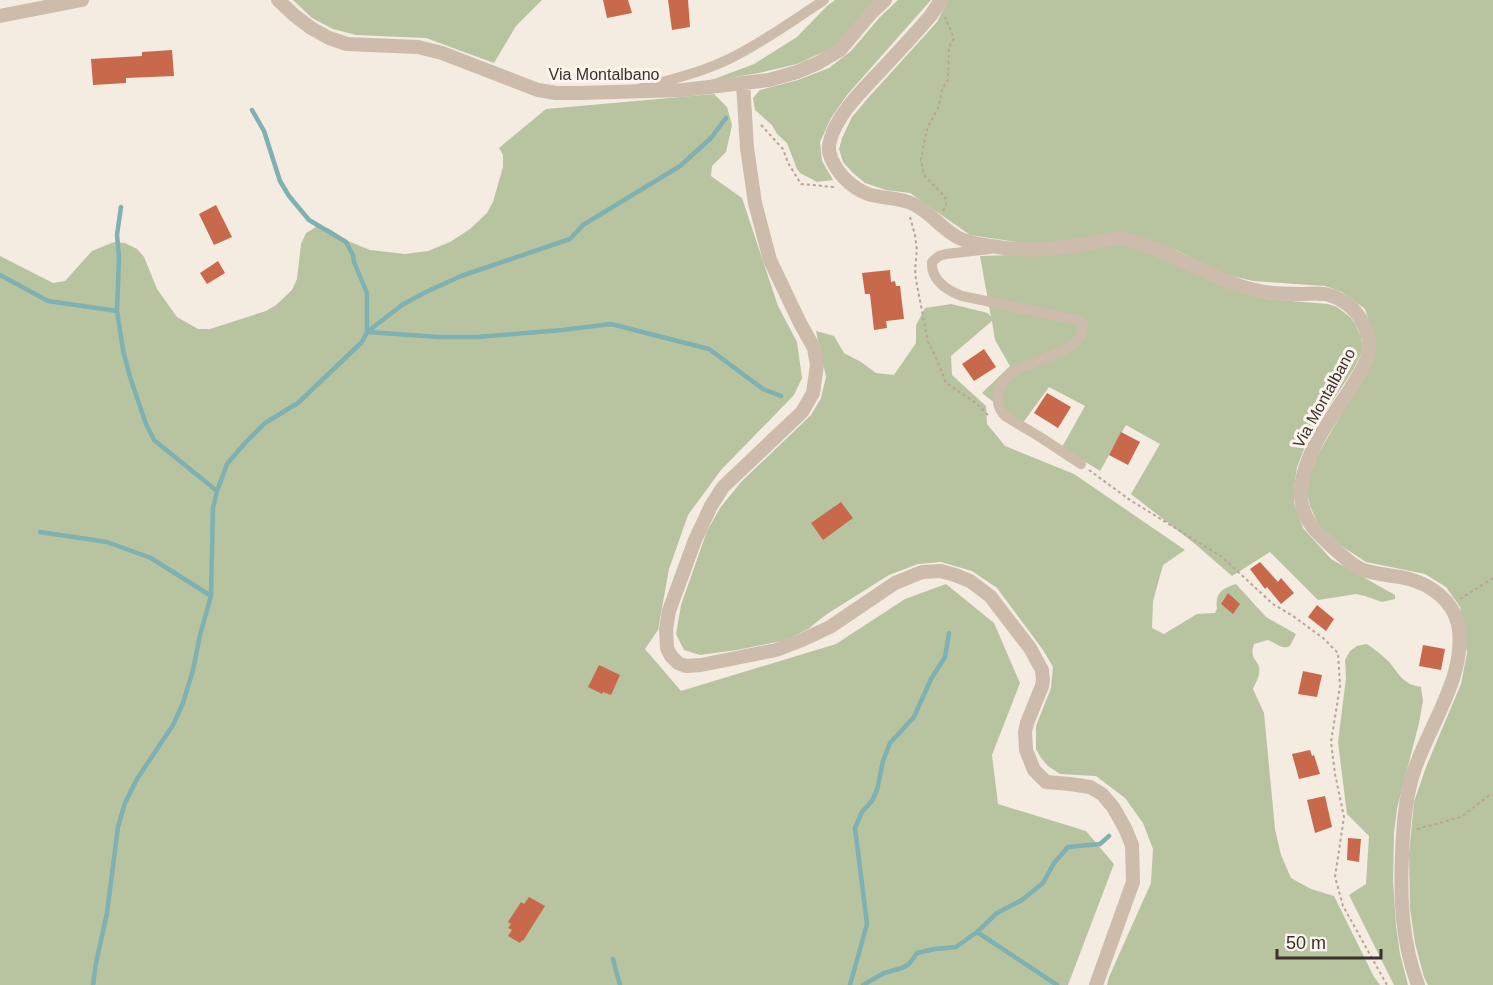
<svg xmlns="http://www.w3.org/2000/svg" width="1493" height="985" font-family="Helvetica,sans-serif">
<rect width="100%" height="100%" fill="#f4ebe1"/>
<!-- green -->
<path fill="#b8c4a0" d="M293 0H542L516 26 494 63 426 38 356 35 333 29 312 18Z
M835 0H876L834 47 797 64 759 73 709 81 754 64 797 37 827 6Z
M898 0H931L847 95 831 118 820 142 822 161 833 180 817 182 800 173 797 169 787 143 777 134 772 125 755 110 753 98 760 90 798 80 829 68 851 51 880 17Z
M948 0H1493V985H1428L1424 977 1415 943 1410 909 1409 854 1414 802 1426 767 1461 684 1467 653 1460 607 1446 587 1425 574 1366 562 1340 545 1318 524 1310 506 1306 486 1317 456 1374 358 1376 343 1365 309 1342 292 1325 286 1253 281 1224 274 1178 251 1131 234 1029 244 970 235 910 193 886 190 865 183 853 173 843 162 839 149 842 138 852 117 868 98 937 22Z
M714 94 727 107 732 125 726 152 712 166 711 176 742 198 778 306 797 342 802 378 794 395 721 470 688 515 669 569 658 630 645 649 681 691 836 644 905 599 946 584 994 623 1020 683 992 755 998 804 1086 831 1114 864 1068 985H0V256L53 283 65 281 92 251 114 242 125 243 137 249 144 257 157 289 177 317 198 329H210L266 311 276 305 292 290 297 279 301 244 306 233 316 227 328 228 348 241 370 250 405 254 428 251 450 242 470 229 487 213 493 202 503 167V155L499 148 546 109Z
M1124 244 1267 299 1328 304 1337 307 1350 317 1355 324 1361 337 1363 350 1353 370 1309 437 1297 467 1294 488V503L1303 528 1331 559 1395 595V599L1382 602 1365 596 1356 594 1318 600 1270 552 1232 576 1195 544 1131 494 1160 444 1126 425 1100 471 1062 447 1085 406 1049 387 1022 424 982 393 1010 366 995 340 992 321 951 356 952 375 986 406 987 424 1005 446 1074 474 1185 550 1163 565 1153 601 1152 628 1164 634 1197 614 1215 613 1217 609C1215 593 1221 589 1236 584L1266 617 1296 634 1290 646C1281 650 1276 643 1268 640L1254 644C1248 662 1262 659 1259 674 1258 679 1255 684 1253 689L1264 713 1275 829 1281 855 1291 878 1311 889 1334 896 1374 977 1380 985H1107L1109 977 1151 883 1153 849 1143 823 1125 798 1096 776 1060 774 1048 766 1041 758 1036 749V726L1051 688 1053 667 1043 650 997 588 972 571 941 562 918 564 889 575 827 614 808 629 786 640 737 650 700 655 684 650 676 634 681 605 707 531 720 508 741 482 811 415 821 398 826 377 816 331 834 336 844 353 861 362 876 373 894 375 916 343V325L925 308 951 304 988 313 991 317 980 256 1038 254Z
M1366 644C1370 645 1388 660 1390 663 1395 669 1400 678 1407 682 1410 685 1417 686 1421 687L1423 701 1419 723 1397 809 1394 833 1393 881 1396 925 1400 954 1408 985H1394L1349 895 1366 884 1369 836 1347 814 1338 742 1346 678 1345 660 1350 651 1357 646Z"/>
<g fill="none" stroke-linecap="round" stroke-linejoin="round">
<!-- stream -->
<path stroke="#7fb0b2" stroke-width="4.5" d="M252 110 264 131 280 181 289 196 309 220 346 242 353 255 354 262 367 293V332
M121 207 117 235 119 257 117 311 123 350 130 377 146 424 154 440 217 491
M0 275 48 301 117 311
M367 332 439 337H477L562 330 611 324 709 349 763 389 781 396
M40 532 107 542 151 558 211 596
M977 932 1057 985
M613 959 620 985
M93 985 96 963 107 913 118 827 125 803 137 779 173 725 183 703 193 670 200 635 211 596 213 508 217 491 227 464 245 443 265 423 298 403 362 342 367 332 402 305 426 292 461 276 570 239 583 225 680 166 711 138 726 118
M850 985 867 924 855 828 862 812 872 801 877 790 883 761 890 743 914 717 931 679 945 657 949 633
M863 985 884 973 902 968 909 964 917 953 935 949 956 947 977 932 997 913 1022 900 1043 883 1054 863 1068 847 1100 844 1109 836"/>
</g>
<!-- building -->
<path fill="#c8694b" d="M603 0H628L632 13 607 18Z
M668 0H688L690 27 672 30Z
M172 50 174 76 126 78V83L93 85 91 59 142 56V52Z
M216 205 232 237 214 245 199 214Z
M218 261 225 273 207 284 200 273Z
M890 270 891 282 895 281 896 286H900L904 319 886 321 887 328 874 330 870 294H865L862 273Z
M984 349 996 367 974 381 962 364Z
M1047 393 1071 407 1058 428 1034 413Z
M1121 432 1140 442 1128 465 1109 455Z
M841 502 853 518 823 540 811 523Z
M1260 562 1278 582 1281 578 1294 593 1281 604 1267 587 1265 589 1250 569Z
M1228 593 1240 604 1233 614 1221 604Z
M1317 605 1334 619 1326 631 1308 617Z
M1423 645 1445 649 1441 670 1419 666Z
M599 665 620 675 611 695 603 692 602 694 588 687Z
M1303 671 1322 675 1317 697 1298 694Z
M1310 750 1312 756 1314 755 1320 774 1299 779 1292 754Z
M1325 796 1332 827 1315 833 1307 800Z
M1348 838 1361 839 1359 862 1347 860Z
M529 897 545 906 523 941 522 940 520 943 508 936 512 930 508 928 511 924 508 922 521 902 524 904Z"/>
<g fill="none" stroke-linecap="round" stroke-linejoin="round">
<!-- path -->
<path stroke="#b9a596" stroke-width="2" stroke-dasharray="3 3" stroke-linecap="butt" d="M761 125 783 149 788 163 801 184 834 187
M943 211 946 205 945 197 924 175 921 160 925 137 928 127 939 106 942 89 948 80 949 47 954 38 945 17
M910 217 915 235 917 250 915 269 916 280 928 342 936 357 946 383 976 403 990 417
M1089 470 1130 500 1222 557 1273 604 1293 616 1323 638 1338 653 1340 686 1331 742 1335 774 1344 817 1335 877 1343 906 1387 985
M1460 599 1493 578
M1417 829 1461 817 1490 795H1493"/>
<!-- minor -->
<path stroke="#cdbbac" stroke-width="10" d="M641 88C672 79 704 72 733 57 765 41 794 20 824 0
M990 249 946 254 939 256 932 262C931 280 946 290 962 296L1077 320 1083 324C1084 364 1002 354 998 395 997 403 999 410 1005 416L1040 437 1081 464"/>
<!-- tertiary -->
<path stroke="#cdbbac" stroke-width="14" d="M278 0 294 15 311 28 329 38 347 44 418 47 442 53 538 90 556 93H580L683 90 769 80 797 72 818 63 840 50 872 12 885 0
M941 0 931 15C916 33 900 50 884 67 865 88 837 113 830 141 827 150 830 157 834 164 841 177 854 189 868 194 883 199 899 197 913 204 930 212 941 228 957 237 969 244 1002 248 1017 249 1038 251 1059 248 1079 245 1094 243 1110 237 1125 239 1135 241 1145 246 1155 249 1189 262 1220 282 1255 290 1270 294 1286 294 1301 294 1312 294 1322 292 1332 296 1339 298 1346 303 1352 308 1361 317 1371 336 1369 350 1368 362 1355 381 1349 391 1330 419 1299 461 1301 496 1302 522 1320 536 1338 552 1346 559 1353 566 1363 570 1378 575 1394 575 1409 579 1431 585 1452 600 1458 624 1468 674 1429 725 1414 771 1405 798 1403 827 1402 855 1400 899 1402 943 1418 985
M0 16 82 0
M743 83 747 148 755 203 770 260 800 323 814 348 817 365 813 393 802 412 723 487 711 506 695 540 669 611 666 629 667 648 671 656 678 663 686 666 701 665 776 650 802 640 830 627 895 583 922 572 941 571 955 575 970 581 990 596 1030 648 1042 670 1043 680 1042 686 1027 723 1025 732 1026 750 1034 770 1046 782 1070 784 1090 787 1102 794 1113 807 1125 828 1132 845 1133 882 1096 985"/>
</g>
<g text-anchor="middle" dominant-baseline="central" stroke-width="6" stroke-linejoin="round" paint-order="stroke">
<!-- street labels -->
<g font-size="16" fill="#3b302b" stroke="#fbf5ee">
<text x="604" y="74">Via Montalbano</text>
<text transform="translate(1324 398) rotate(-61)">Via Montalbano</text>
</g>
</g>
<!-- scale -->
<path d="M1277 949v9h104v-9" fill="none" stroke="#3b302b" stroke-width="3"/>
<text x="1286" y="949" font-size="18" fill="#3b302b" stroke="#fbf5ee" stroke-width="4.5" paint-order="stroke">50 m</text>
</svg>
